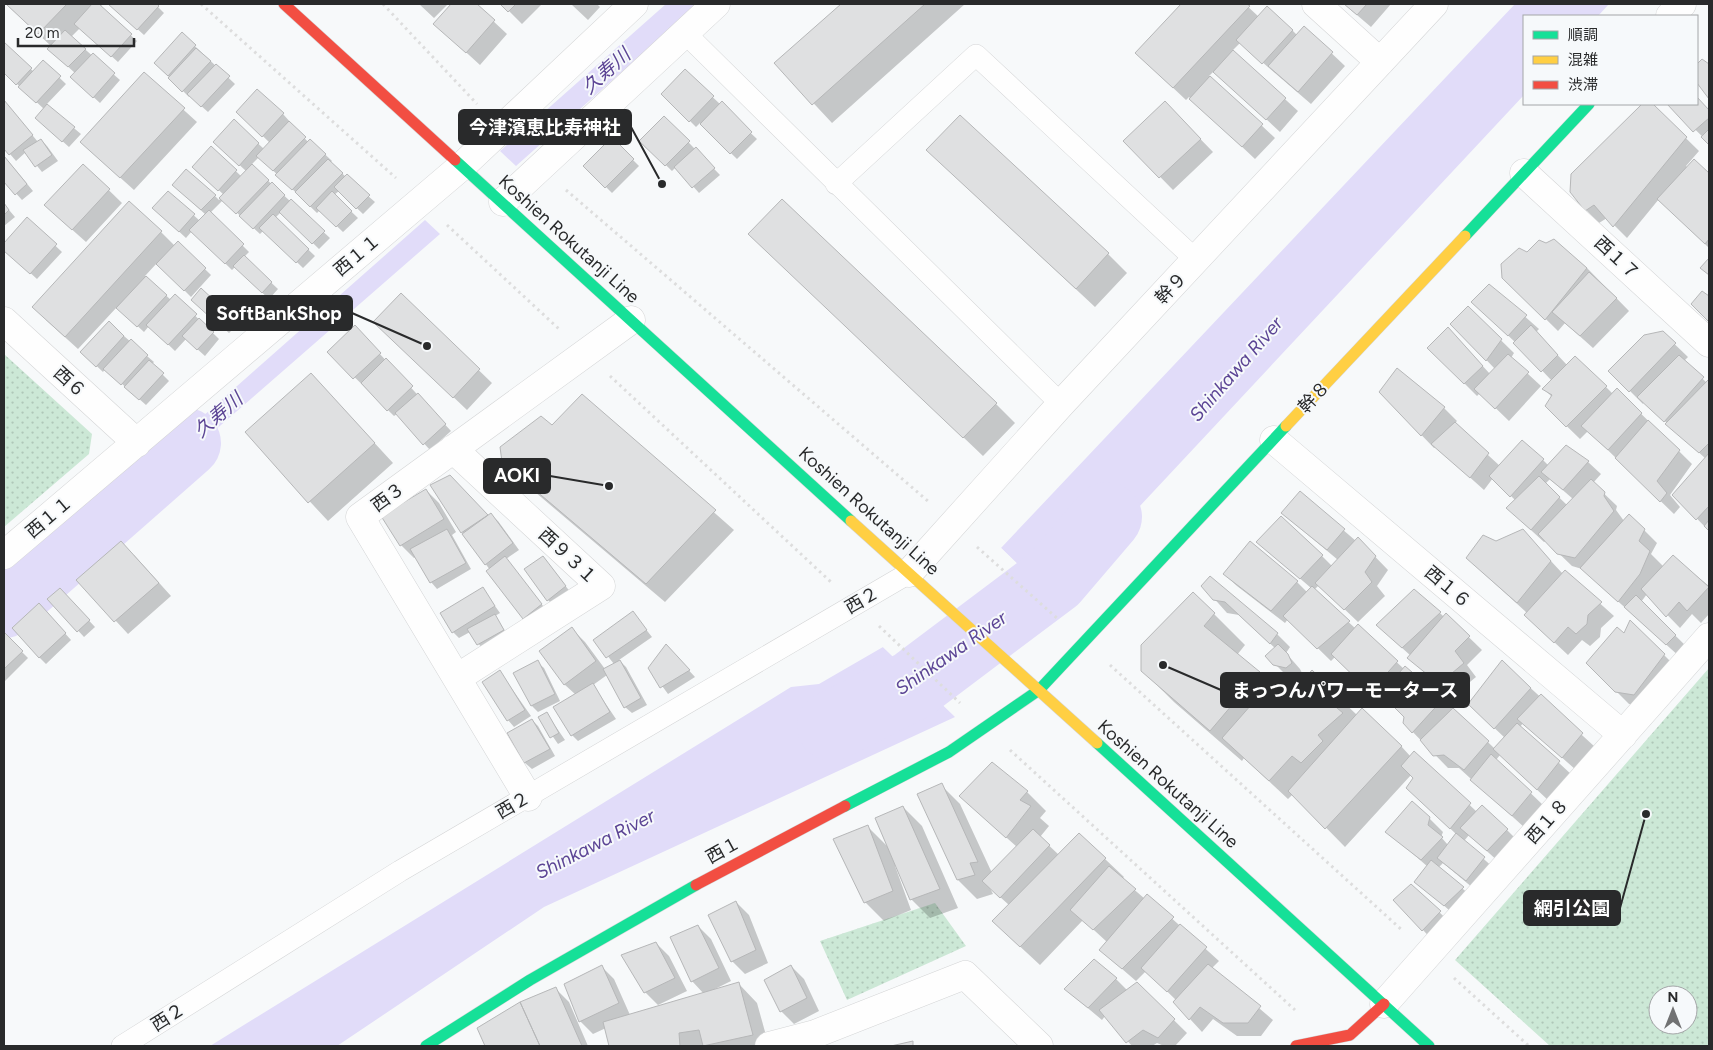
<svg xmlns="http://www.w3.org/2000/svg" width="1713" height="1050" font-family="Figtree,'Noto Sans JP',sans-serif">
<defs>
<pattern id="grass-dots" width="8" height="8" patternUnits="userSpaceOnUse" patternTransform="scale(1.25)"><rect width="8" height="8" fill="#cce8d6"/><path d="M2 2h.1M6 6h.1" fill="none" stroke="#afc7b8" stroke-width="1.8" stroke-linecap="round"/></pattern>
</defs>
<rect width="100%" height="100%" fill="#f7f9fa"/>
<!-- grass -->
<path fill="url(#grass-dots)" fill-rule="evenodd" d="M4 354 92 434 89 454 4 527Z
M1709 668V1046H1550L1455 960ZM1658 995H1688V1025H1658Z
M935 903 966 946 847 1000 820 941Z"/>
<!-- water -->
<path fill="#e1dcf9" d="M666 4H698L516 166 500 151Z
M1515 4H1609L1598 16H1524V95L1053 599 1001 548Z
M425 220 440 234 120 513 107 501Z
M883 647 955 717 544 907 337 1046H210L791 687 819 684Z"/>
<!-- pier -->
<path fill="#f7f9fa" d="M999 546 1055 600H1051L999 550Z
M885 645 957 715V718L883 647Z"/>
<!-- shadow -->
<path fill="#0003" fill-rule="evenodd" d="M6 4H103L100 7 137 41 118 62 80 28 71 37 120 80 100 103 78 83 75 73 55 55 51 46Z
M110 4H155L164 13 144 35Z
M419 4H448L434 18Z
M453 4H475L507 34 480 65 435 24Z
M502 4H542L522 24Z
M571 4H597L600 7 588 20Z
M843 4H965L832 123 776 63Z
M1182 4H1245L1259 17 1292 30 1297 35 1304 27 1345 66 1311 104 1240 43 1232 51 1298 111 1280 132 1214 71 1209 76 1275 138 1255 159 1189 97 1186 100 1136 53Z
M1344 4H1391L1371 27Z
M182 34 235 84 208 112 190 96 189 97 155 63Z
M4 44 34 72 43 62 66 84 46 105 81 134 69 147 43 124 44 109 4 72Z
M685 71 757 139 737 159 700 123 696 127 663 94Z
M144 74 197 122 134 190 95 155Z
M1697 98 1709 111V143L1669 104H1697Z
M4 101 38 142 41 140 47 146 58 161 42 172 26 152 16 161 4 147Z
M1643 104H1651L1699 151 1686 166 1688 168 1695 161 1709 175V248L1659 199 1627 238 1607 218 1599 223 1586 210 1572 174Z
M283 114 308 142 310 140 332 161 330 163 375 202 363 214 339 191 334 195 358 218 343 232 320 210 317 213 259 157 251 165 330 238 319 249 281 212 275 218 315 256 303 268 264 230 260 234 223 200 210 213 249 252 244 257 278 289 269 299 235 267 232 270 192 231 186 238 160 214 168 192 200 221 206 215 180 191 215 196 219 200 224 195 194 167 211 148 241 176 246 171 221 148 234 121 264 149 270 143 244 118Z
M1178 116 1213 152 1173 190 1125 141Z
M664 117 720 175 699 193 676 167 672 171 641 141Z
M612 139 639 166 612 193 585 166Z
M4 156 33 191 22 200 4 180Z
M83 165 122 203 86 242 59 218Z
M947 169 1108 254 1127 273 1095 307Z
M4 204 15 217 4 226Z
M27 219 62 252 37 279 4 249V245Z
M161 232 175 246 178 243 211 275 191 297 157 263 145 276 171 300 175 296 219 339 205 356 186 339 175 351 149 326 144 332 117 307 78 349 46 320Z
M1554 241 1587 268 1629 311 1593 348 1565 323 1558 331 1503 277 1527 254Z
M769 252 996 404 1015 423 983 456Z
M1490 286 1539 329 1536 332 1567 365 1606 387 1613 394 1617 390 1692 464 1670 495 1680 507 1674 514 1588 431 1580 439 1546 406 1552 397 1544 389 1552 381 1515 342 1486 315Z
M201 290 238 324 229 333 199 306Z
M401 295 492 383 467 410 388 335Z
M1468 308 1514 353 1511 358 1541 386 1509 421 1480 393 1477 396 1429 348 1460 341 1490 374 1495 369 1452 324Z
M109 323 147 356 154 362 152 364 169 381 146 405 105 369 103 372 82 352Z
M355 327 451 431 430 450 397 414 394 416 329 352Z
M1662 332 1688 357 1684 361 1707 383 1709 380V531L1674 495 1706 459 1644 402 1643 404 1610 371Z
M311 374 393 463 328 521 246 433Z
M1380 392 1444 408 1457 421 1454 424 1500 466 1543 460 1549 466 1588 462 1601 474 1593 483 1617 506 1616 510 1624 521 1644 530 1657 543 1651 554 1664 567 1673 557 1709 586V614L1701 623 1692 614 1680 628 1647 594 1641 602 1688 648 1680 657 1582 569 1572 566 1546 541 1544 542 1521 521 1516 501 1493 478 1484 490 1436 447 1434 448ZM1550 479 1573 499 1567 505 1545 484Z
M582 396 734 530 665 602 522 481 503 461 553 427Z
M450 476 489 517 491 515 498 521 519 550 506 559 547 611 530 624 462 532Z
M426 490 439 503 456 532 452 535 471 569 437 589 431 582 416 557 414 558 401 545 383 516Z
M1300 493 1356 541 1358 539 1388 570 1377 586 1385 596 1358 622 1319 585 1314 590 1356 629 1358 626 1404 669 1405 668 1454 709 1495 749 1505 738 1469 704 1502 662 1595 747 1576 770 1523 723 1520 727 1572 775 1550 802 1500 755 1496 760 1544 806 1525 828 1459 768H1448L1404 723 1406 717 1388 699 1383 704 1335 657 1331 661 1288 619 1285 623 1237 586 1224 574 1297 582 1307 592 1311 588 1258 542 1322 556 1332 566 1338 560 1282 513Z
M1523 531 1563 574 1565 572 1614 616 1601 628 1600 637 1590 646 1582 640 1568 655 1539 628 1527 613 1480 570 1496 542Z
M134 555 171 596 128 634 78 580Z
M543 557 571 593 554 606 548 600Z
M1203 586 1277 634 1290 647 1286 653 1300 669 1304 677 1299 680 1288 677 1267 656 1275 648 1239 615 1227 613Z
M483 589 500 613 495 616 509 637 484 651 470 632 459 638 453 632Z
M66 596 95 627 84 637 49 599Z
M45 611 71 640 46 664 39 657Z
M633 613 652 637 619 660 626 667 647 705 632 713 625 707 607 675 593 685 616 719 578 741 572 735 576 695 564 684 572 629 585 642 605 669 614 664 595 640Z
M1440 613 1444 617 1446 615 1482 650 1467 665 1476 677 1453 696 1422 670 1409 658 1411 656 1391 638Z
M1214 614 1245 645 1237 655 1278 692 1292 696H1337L1357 715 1401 746 1411 757 1414 752 1477 812 1507 830 1520 843 1500 863 1469 835 1464 841 1497 871 1479 893 1443 863 1438 868 1476 900 1458 918 1416 881 1428 867 1387 831 1429 818 1443 832 1441 837 1448 845 1456 834 1421 801 1414 778 1411 775 1345 847 1293 794 1288 799 1244 758 1242 761 1174 702 1143 671Z
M1631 622 1677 668 1647 708 1629 704 1588 663 1624 634Z
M4 634 28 658 4 682Z
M672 652 695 677 668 694 649 668Z
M537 662 544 668 560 701 538 712 532 706 515 674Z
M500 672 531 716 514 727 508 720Z
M547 714 565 740 558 744 540 718Z
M532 720 538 726 555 756 532 769 525 763 509 733Z
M992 763 1027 792 1046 811 1040 818 1049 826 1040 837 1059 855 1105 859 1124 877 1122 879 1145 899 1147 896 1219 961 1212 968 1273 1020 1261 1036H1237L1213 1019 1202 1032 1190 1019 1176 1000 1146 971 1136 981 1114 962 1101 949 1107 942 1083 920 1040 965 1012 939 1009 905 990 888 993 894 977 899 958 880 941 785 960 804 992 873 1017 847 980 814Z
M903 807 922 826 958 908 930 918 911 899 897 866H895L911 910 884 921 865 902 868 827 889 848Z
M1411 886 1453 925 1435 943 1423 930Z
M736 902 749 915 768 963 745 974 732 961Z
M698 926 711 939 731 981 713 990 739 984 757 1003 769 1046H611L606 1028 593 1034 580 1021 601 966 614 979 630 1015 704 994 692 981Z
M656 943 669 956 687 991 658 1005 645 992Z
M791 966 804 979 819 1011 794 1024 781 1011Z
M1116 979 1128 991 1137 984 1187 1033 1175 1046H1164L1157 1043 1152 1046H1132L1105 1016 1102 1020 1065 989Z
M556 989 569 1002 588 1046H486L479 1028Z"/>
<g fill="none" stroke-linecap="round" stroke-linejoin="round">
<!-- river -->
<path stroke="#e1dcf9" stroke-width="70" d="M4 603 186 443
M832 726 913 685 1054 579 1107 517"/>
</g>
<!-- building -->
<path fill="#dfe0e1" stroke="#b6b7b8" d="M6 4H67L38 34Z
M92 4H99L132 34 111 57 74 24Z
M108 4H157L159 6 137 30Z
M451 4H477L495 20 466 53 433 24Z
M500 4H516L508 12Z
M841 4H925L812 105 774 63Z
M1181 4H1247L1250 6 1173 88 1135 53Z
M1344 4H1367L1357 15Z
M1267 6 1293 30 1262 64 1236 40Z
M1304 26 1333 52 1298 92 1268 66Z
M65 30 86 49 68 67 47 49Z
M182 32 196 45 168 76 154 63Z
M4 42 32 68 16 85 4 73Z
M196 48 211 61 182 92 168 78Z
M1233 50 1286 98 1266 120 1213 72Z
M93 53 115 73 93 98 70 77Z
M1702 59 1709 64V99L1697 83V64Z
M43 60 61 76 36 103 18 87Z
M216 64 230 76 201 107 187 94Z
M685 69 714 96 689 122 661 94Z
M144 72 185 108 120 178 80 142Z
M1210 76 1263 124 1242 147 1189 99Z
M257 89 284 113 262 137 236 112Z
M1697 97 1709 110V118L1693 132 1667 104H1697Z
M4 100 33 135 9 155 4 149Z
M722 101 752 132 730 154 700 124Z
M1165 101 1201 139 1159 178 1123 141Z
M47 104 75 127 62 142 35 118Z
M1642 104H1653L1687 137 1613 227 1594 205 1585 211 1570 192 1571 174Z
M960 115 1109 253 1076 289 926 150Z
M664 116 690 141 665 166 639 141Z
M234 119 259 143 239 166 213 142Z
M289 121 306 137 273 171 256 156Z
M1709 129V145L1701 137Z
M612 137 634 159 605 188 583 166Z
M41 139 52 155 35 167 23 150Z
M310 139 326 154 292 190 275 175Z
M211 146 237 170 218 191 192 167Z
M696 147 715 168 692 188 674 167Z
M4 156 27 184 15 195 4 182Z
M328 159 343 173 310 207 295 192Z
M1694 159 1709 173V239L1705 244 1657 199Z
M83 164 110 189 72 230 44 205Z
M252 164 269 180 236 214 219 198Z
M186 169 216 195 201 210 172 185Z
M347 174 370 195 356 209 334 187Z
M272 182 285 195 253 229 239 216Z
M168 191 195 214 179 232 152 208Z
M332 191 352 211 336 227 316 208Z
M291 199 325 231 312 244 279 212Z
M782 199 997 403 963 438 748 234Z
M129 201 162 231 65 337 32 307Z
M4 203 9 210 4 215Z
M209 210 244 244 225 264 189 230Z
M273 214 309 249 296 263 259 228Z
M27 217 57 244 30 274 4 251V243Z
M1554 239 1587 268 1545 320 1502 278 1501 264 1519 248 1527 252 1539 240 1546 243Z
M178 241 206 268 184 291 156 264Z
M244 255 272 282 262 293 233 266Z
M1709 258V275L1700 268Z
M1589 272 1617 298 1580 336 1552 312Z
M146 276 167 295 137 327 116 308Z
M1489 284 1527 315 1508 336 1471 302Z
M201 288 232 317 222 328 191 300Z
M1702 291 1709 296V322L1691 304Z
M401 293 480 369 453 398 373 322Z
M175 294 197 314 168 345 146 325Z
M1468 306 1502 339 1486 361 1450 324Z
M199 318 214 332 197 350 182 336Z
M109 321 124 336 96 367 80 352Z
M355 325 381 353 353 379 327 352Z
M1531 325 1558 355 1541 372 1513 343Z
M1448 327 1483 366 1464 384 1427 348Z
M1663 331 1676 343 1629 392 1608 371 1644 335Z
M131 339 148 355 121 385 103 369Z
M1508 354 1529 372 1495 409 1474 389Z
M1679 355 1704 377 1664 422 1637 397Z
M1575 356 1607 386 1566 427 1545 406 1552 395 1542 389Z
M386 358 413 386 387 411 361 383Z
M149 360 164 373 139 400 124 387Z
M1397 368 1445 407 1421 436 1379 392Z
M311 373 375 443 308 503 245 432Z
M1709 379V443L1699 453 1665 424Z
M1617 388 1642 413 1608 450 1581 426Z
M418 393 446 424 423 445 395 413Z
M582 394 716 510 646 584 502 462 500 447 541 416 552 425Z
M1648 420 1680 450 1657 481 1667 493 1660 502 1615 458Z
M1455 422 1489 453 1470 478 1431 444Z
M1522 440 1544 459 1510 497 1489 476Z
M1566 445 1589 461 1563 490 1541 472Z
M1709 453V506L1696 520 1672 495Z
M450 475 488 515 461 533 430 485Z
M1539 476 1560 497 1531 530 1506 508Z
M1591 479 1605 492 1604 496 1614 511 1575 558 1557 554 1538 534Z
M426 489 444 519 400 546 381 516Z
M1300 491 1345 529 1327 550 1281 513Z
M491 513 513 543 485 565 462 534Z
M1629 514 1645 529 1639 541 1650 551 1640 574 1618 602 1580 568Z
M1281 516 1323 555 1300 579 1256 542Z
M1709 520V531L1704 526Z
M447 529 466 563 430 583 410 549Z
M1523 529 1551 561 1517 603 1466 558 1483 535 1496 541Z
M1358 537 1376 556 1365 572 1372 582 1344 610 1315 583Z
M121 541 159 583 114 622 76 580Z
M1250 541 1298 581 1271 611 1223 574Z
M1673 555 1709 587 1687 611 1679 602 1666 617 1641 589Z
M505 556 542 604 523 619 486 571Z
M543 556 566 586 547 601 524 569Z
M1565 570 1602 602 1588 615 1587 624 1576 634 1568 627 1554 643 1524 615Z
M1210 576 1278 633 1270 644 1225 602 1213 600 1201 586Z
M1312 586 1350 621 1317 649 1283 616Z
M483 587 495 606 452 633 440 613Z
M60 588 90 620 77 632 47 599Z
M1414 589 1441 612 1402 648 1376 625Z
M1193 592 1215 613 1204 626 1260 672 1210 731 1141 671V645Z
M1636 595 1676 635 1666 645 1624 607Z
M39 603 66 633 39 658 12 628Z
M633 611 647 630 606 658 593 640Z
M1446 613 1470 636 1455 651 1464 663 1439 684 1407 658Z
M495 614 504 630 477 645 467 629Z
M1630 620 1665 654 1634 695 1615 692 1586 663 1617 627 1624 633Z
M1358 624 1398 661 1370 692 1331 654Z
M572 627 596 661 564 685 539 651Z
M4 632 23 651 4 669Z
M666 644 690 670 660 688 648 668Z
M1278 644 1288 654 1292 663 1286 668 1273 665 1265 656Z
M538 660 555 694 531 706 513 673Z
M620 660 641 698 624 708 603 669Z
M1502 660 1531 688 1494 729 1468 704Z
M1405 666 1443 699 1412 733 1403 723 1404 717 1381 694Z
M500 670 525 710 507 721 482 682Z
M1312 670 1338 695 1331 703 1343 713 1318 735 1323 741 1301 763 1292 756 1269 781 1222 738 1259 696 1267 704 1281 687 1291 694Z
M593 683 610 712 571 736 553 707Z
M1541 694 1583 733 1562 758 1517 719Z
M1362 708 1402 746 1325 829 1288 791Z
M1453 708 1489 741 1464 770 1444 755 1433 756 1420 740Z
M547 712 559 733 550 738 538 717Z
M532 719 550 749 524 763 507 733Z
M1517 723 1560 761 1537 790 1493 749Z
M1414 751 1471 803 1450 829 1406 788 1413 778 1401 766Z
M1491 754 1532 792 1512 816 1470 780Z
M992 762 1028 791 1020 800 1031 806 1006 838 959 796Z
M942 783 978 862 970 863 975 875 957 880 917 794Z
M1412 801 1430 817 1428 825 1443 837 1421 860 1385 832Z
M1482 805 1508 829 1487 851 1460 828Z
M903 806 940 889 910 900 875 818Z
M868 825 893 891 864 903 833 839Z
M1033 829 1050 845 1000 898 982 881Z
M1079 833 1106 858 1020 947 992 921Z
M1456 833 1485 857 1466 881 1437 858Z
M1431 860 1464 887 1444 906 1414 882Z
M1109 866 1136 889 1093 930 1070 910Z
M1411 884 1441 911 1422 931 1393 900Z
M1147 894 1174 917 1122 969 1099 950Z
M736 901 756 950 731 962 708 915Z
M1180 924 1207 947 1167 992 1141 968Z
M698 925 719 968 691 982 670 937Z
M656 942 675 978 644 993 621 955Z
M1094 959 1117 978 1088 1008 1064 989Z
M1208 964 1261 1006 1248 1023H1223L1200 1007 1189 1020 1173 1002Z
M602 965 619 1003 579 1022 564 984Z
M791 965 807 998 780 1012 764 980Z
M739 982 753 1035 703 1046 699 1030 679 1033 680 1046H609L603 1022Z
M1137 982 1175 1019 1158 1038 1143 1030 1126 1043 1099 1010Z
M556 987 582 1046H540L520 1002Z
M520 1002 540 1046H485L477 1028Z
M913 1041V1046H891Z"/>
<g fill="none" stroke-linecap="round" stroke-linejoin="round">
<!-- lane casing -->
<g stroke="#d4d5d6" stroke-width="22">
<path id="lane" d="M684 32 1061 404
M836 184 976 55 1197 261
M122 1046 400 871 909 573"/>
</g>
<!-- street casing -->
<g stroke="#d4d5d6" stroke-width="29">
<path id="street" d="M1316 4 1380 62
M1670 16 1682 4
M1524 173 1709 343
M503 202 716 4
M4 321 137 443
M1274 440 1623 735
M453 449 601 586 457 678
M4 555 462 166 634 4
M909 573 1061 404 1434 4
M528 797 360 517 631 320
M1384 1004 1709 637
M769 1046 815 1034 965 975 1039 1046"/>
</g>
<!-- fast casing -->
<g stroke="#d4d5d6" stroke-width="12">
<path id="fast" d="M455 160 851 521
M1465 236 1589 104
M1097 743 1429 1046
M845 806 949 752 1039 690 1286 426
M426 1046 530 980 696 885"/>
</g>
<!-- slow casing -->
<g stroke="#d4d5d6" stroke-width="12">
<path id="slow" d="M1286 426 1465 236
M851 521 1097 743"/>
</g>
<!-- jam casing -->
<g stroke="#d4d5d6" stroke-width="12">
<path id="jam" d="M284 4 455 160
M696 885 845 806
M1296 1046 1350 1035 1384 1004"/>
</g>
<!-- path -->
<path stroke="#ddd" stroke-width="3" stroke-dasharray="2.5 4" stroke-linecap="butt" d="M201 4 396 178
M383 4 477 104
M566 190 929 502
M447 225 559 329
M610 376 832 583
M977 547 1058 619
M879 626 960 703
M1110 665 1403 931
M1010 750 1295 1010
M1454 978 1529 1046"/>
<!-- lane -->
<use href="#lane" stroke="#fefefe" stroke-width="21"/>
<!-- street -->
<use href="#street" stroke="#fefefe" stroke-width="28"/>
<!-- fast -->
<use href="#fast" stroke="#16e098" stroke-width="11"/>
<!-- slow -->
<use href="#slow" stroke="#ffcf43" stroke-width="11"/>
<!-- jam -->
<use href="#jam" stroke="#f24e42" stroke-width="11"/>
</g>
<g text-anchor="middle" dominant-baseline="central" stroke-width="4" stroke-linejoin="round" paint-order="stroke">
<!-- street labels -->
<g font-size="18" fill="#292a2b" stroke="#f6f9fb">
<text transform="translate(569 239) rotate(42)">Koshien Rokutanji Line</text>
<text transform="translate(357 255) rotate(-40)">西１１</text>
<text transform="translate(1617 258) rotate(43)">西１７</text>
<text transform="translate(1171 288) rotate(-47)">幹９</text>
<text transform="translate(70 382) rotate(42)">西６</text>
<text transform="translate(1314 397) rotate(-47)">幹８</text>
<text transform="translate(388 497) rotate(-36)">西３</text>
<text transform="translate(869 511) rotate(42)">Koshien Rokutanji Line</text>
<text transform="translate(49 517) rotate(-40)">西１１</text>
<text transform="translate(568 556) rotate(43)">西９３１</text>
<text transform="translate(1448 587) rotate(40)">西１６</text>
<text transform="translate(862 600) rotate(-30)">西２</text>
<text transform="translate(1168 784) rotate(42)">Koshien Rokutanji Line</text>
<text transform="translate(513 805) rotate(-30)">西２</text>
<text transform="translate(1547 821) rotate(-48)">西１８</text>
<text transform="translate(723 850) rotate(-29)">西１</text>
<text transform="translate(168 1017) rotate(-32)">西２</text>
</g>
<!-- water labels -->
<g font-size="19" font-style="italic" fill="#5c4595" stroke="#f6f9fb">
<text transform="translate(606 71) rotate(-42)">久寿川</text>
<text transform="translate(1236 369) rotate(-49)">Shinkawa River</text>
<text transform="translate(218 415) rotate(-41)">久寿川</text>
<text transform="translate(951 653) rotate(-35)">Shinkawa River</text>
<text transform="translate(595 844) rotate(-27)">Shinkawa River</text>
</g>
</g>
<!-- callouts -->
<path fill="none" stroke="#292a2b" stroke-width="2" d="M662 184L631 127M427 346L352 313M609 486L550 476M1163 665L1221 690M1646 814L1620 908"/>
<g fill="#292a2b" stroke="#f6f9fb" stroke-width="2">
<circle cx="662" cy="184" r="5"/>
<circle cx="427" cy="346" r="5"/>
<circle cx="609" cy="486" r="5"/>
<circle cx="1163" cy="665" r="5"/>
<circle cx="1646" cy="814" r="5"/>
</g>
<g fill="#292a2b" stroke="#292a2b" stroke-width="2">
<rect x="459" y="110" width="172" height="34" rx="5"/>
<rect x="207" y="296" width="145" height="34" rx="5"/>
<rect x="484" y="459" width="66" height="34" rx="5"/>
<rect x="1221" y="673" width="248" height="34" rx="5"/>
<rect x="1524" y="891" width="96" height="34" rx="5"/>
</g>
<g font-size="19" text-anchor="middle" font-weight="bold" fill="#fff">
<text x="545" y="134">今津濱恵比寿神社</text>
<text x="279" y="320">SoftBankShop</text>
<text x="517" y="482">AOKI</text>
<text x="1345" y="697">まっつんパワーモータース</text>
<text x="1572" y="915">網引公園</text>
</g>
<!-- border -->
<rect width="1713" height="1050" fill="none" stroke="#292a2b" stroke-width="10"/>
<!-- legend -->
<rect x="1523" y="15" width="175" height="90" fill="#f6f9fb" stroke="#a4a6a8"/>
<rect x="1533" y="31" width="25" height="8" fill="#16e098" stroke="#a4a6a8"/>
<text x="1568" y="40" font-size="15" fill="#292a2b">順調</text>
<rect x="1533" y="56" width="25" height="8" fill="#ffcf43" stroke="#a4a6a8"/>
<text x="1568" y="65" font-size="15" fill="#292a2b">混雑</text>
<rect x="1533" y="81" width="25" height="8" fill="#f24e42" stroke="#a4a6a8"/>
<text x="1568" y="90" font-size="15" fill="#292a2b">渋滞</text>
<!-- north arrow -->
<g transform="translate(1673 1010)"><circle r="24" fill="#f6f9fb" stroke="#a4a6a8"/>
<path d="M0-4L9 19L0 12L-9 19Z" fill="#717273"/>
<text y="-8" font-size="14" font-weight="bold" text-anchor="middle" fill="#292a2b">N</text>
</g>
<!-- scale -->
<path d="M18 38v8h116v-8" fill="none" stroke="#292a2b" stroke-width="2.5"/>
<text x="25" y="38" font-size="15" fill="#292a2b" stroke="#f6f9fb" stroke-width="4" paint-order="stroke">20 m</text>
</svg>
